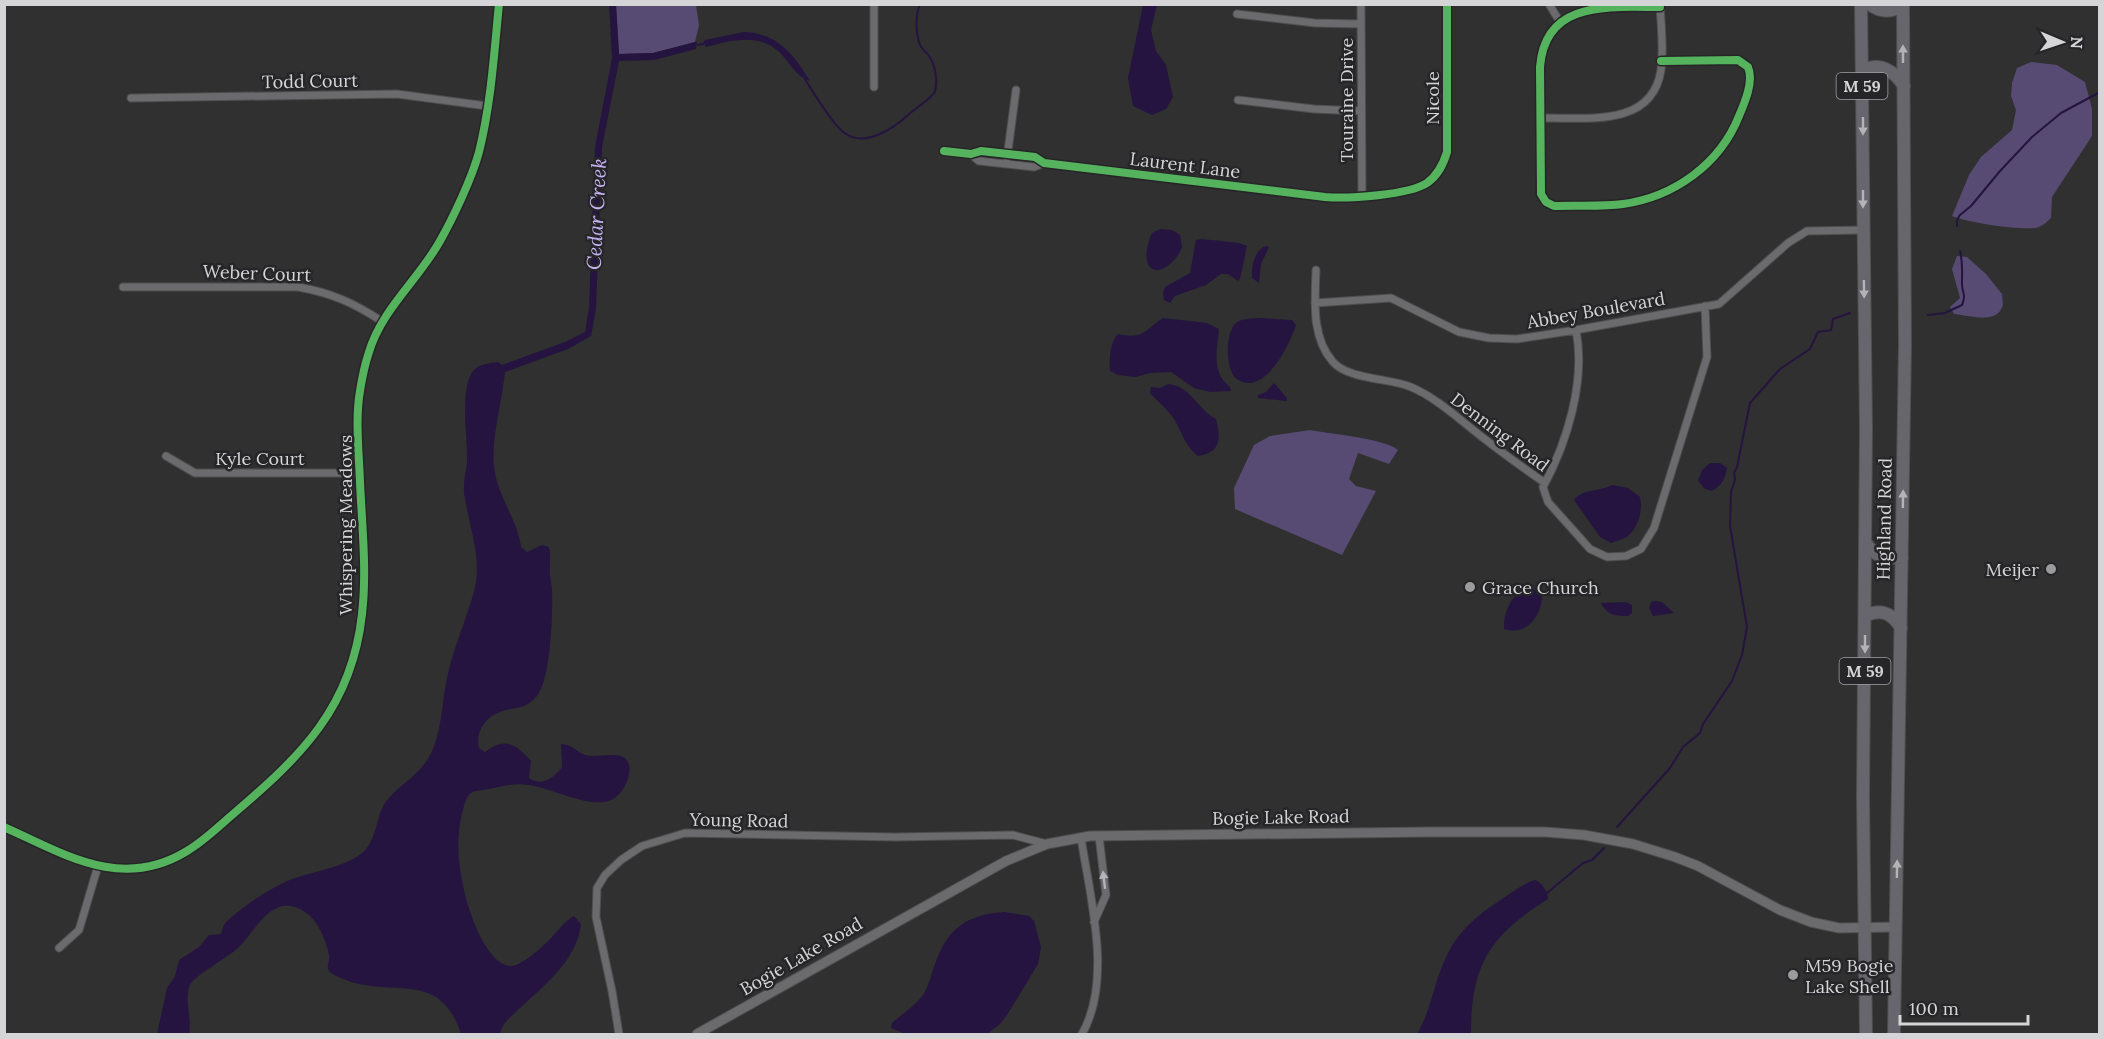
<svg xmlns="http://www.w3.org/2000/svg" width="2104" height="1039" font-family="Lora,serif">
<rect width="100%" height="100%" fill="#303031"/>
<!-- green -->
<path fill="#574b74" d="M616 5H696L699 25 695 42 653 53 619 54Z
M2031 62 2057 65 2085 82 2092 109V136L2052 197 2051 218C2047 222 2041 227 2036 228 2017 230 1969 223 1952 216L1969 175 1981 157 2012 130 2016 110 2011 96 2012 83 2017 68Z
M1957 256 1967 257 1986 274 2002 294 2003 305C2002 307 2001 311 1998 313 1988 322 1966 315 1954 314L1950 307 1960 298 1952 269Z
M1310 430C1330 434 1383 438 1398 450L1389 464 1358 453 1349 479 1356 486 1376 491 1342 555 1235 509 1234 488 1254 445 1270 436Z"/>
<!-- water -->
<path fill="#24143f" d="M609 5H616L619 54 653 53 695 42H697L696 49 654 60 619 61 602 147 596 309 591 336 568 349 505 372C502 404 488 447 496 478 502 502 518 523 521 547L527 552 542 545 549 547C551 555 550 561 550 569 549 575 551 582 552 588 553 611 551 679 537 696 524 711 516 706 500 712 485 717 475 733 479 748L485 752C505 737 515 743 531 761L529 778C542 787 554 778 562 767L561 744C573 745 575 751 585 755 593 757 604 755 612 755 639 753 630 786 616 797 597 813 553 788 529 785 515 783 503 786 489 789 481 791 473 789 468 796 465 800 464 807 462 813 455 844 459 871 467 902 472 920 489 966 511 966 520 966 539 950 545 944 555 935 563 922 574 916L581 924C577 960 545 985 519 1009 511 1017 502 1023 500 1034H461C440 968 391 999 343 979 339 977 330 974 328 969 327 965 330 960 329 955 327 942 317 919 305 912 298 907 288 904 279 907 261 914 251 936 237 949 228 957 194 976 190 985 184 999 192 1019 189 1034H157L167 988 175 976 179 960 199 947 209 935 221 934C222 930 223 926 226 922 243 906 273 886 295 878 315 871 352 866 366 849 377 836 376 817 385 803 399 783 422 776 433 749 442 727 442 701 447 678 453 649 465 623 473 595 484 561 469 528 464 493 463 483 466 472 467 461 468 437 459 391 473 371 479 364 490 363 498 362L502 365 565 342 585 332 589 308 595 147 612 58Z
M1143 5H1157L1151 30 1156 51 1166 65 1173 97 1166 109 1152 115 1133 106 1128 78Z
M743 32C777 33 793 53 810 81 796 76 792 66 782 55 762 32 732 40 706 47L703 42 705 40Z
M1160 229 1172 230 1180 235 1182 248C1164 283 1134 275 1152 233Z
M1202 239 1239 243 1247 246 1240 279 1238 281 1228 274H1221L1206 285 1175 296 1170 303 1164 300 1163 293 1165 287 1190 273 1196 240Z
M1265 246 1269 247 1261 264 1259 283 1252 278C1251 266 1254 252 1265 246Z
M1163 318 1207 323 1219 329C1217 350 1211 373 1230 387L1231 391 1210 392 1194 388 1171 372 1150 373 1136 377 1118 375 1110 371C1109 360 1110 342 1118 334 1145 340 1145 329 1163 318Z
M1258 318 1292 320 1296 325C1290 344 1265 396 1238 380 1225 372 1225 334 1235 324 1240 318 1251 319 1258 318Z
M1274 383 1287 398V401L1258 398V395L1266 392Z
M1168 384C1191 386 1197 409 1216 419 1221 439 1221 452 1198 456 1182 443 1182 429 1171 415 1165 407 1157 401 1150 393L1151 387 1160 388Z
M1710 463H1720L1727 468C1725 480 1722 485 1712 491L1705 489 1698 481 1702 470Z
M1612 485 1628 488 1640 497C1643 509 1639 526 1629 535 1625 539 1616 541 1611 543L1600 537 1574 500C1582 489 1599 492 1612 485Z
M1525 587 1535 590 1542 597C1541 617 1526 636 1504 629 1504 610 1510 599 1525 587Z
M1656 601 1662 602 1674 613 1653 616 1649 608 1651 602Z
M1626 602 1632 605V613L1628 616C1615 616 1607 615 1601 603Z
M1535 880C1542 883 1548 891 1548 899 1489 936 1471 965 1471 1034H1417C1433 1006 1434 980 1448 953 1459 930 1478 915 1499 901 1510 894 1522 884 1535 880Z
M1004 912 1029 916 1034 921 1041 947 1038 964 1007 1015 1000 1024 987 1034H905L891 1028 892 1023C902 1014 915 1006 923 995 929 986 931 974 935 964 948 928 966 915 1004 912Z"/>
<g fill="none" stroke-linecap="round" stroke-linejoin="round">
<!-- stream -->
<path stroke="#24143f" stroke-width="2" d="M698 45 703 44
M805 79C813 92 834 127 846 134 866 147 894 128 908 115 914 109 934 97 935 91 938 80 935 65 929 56 926 51 922 50 920 45 916 34 915 16 920 4
M1957 226V220L1960 215 1971 206 2000 171 2032 137 2061 113 2100 92
M1928 315 1945 313 1962 305C1967 293 1961 292 1962 281 1962 270 1963 263 1960 251
M1617 827 1670 768 1683 747 1700 733 1703 724 1732 681 1742 655 1747 627 1730 526 1731 492 1735 480 1734 473 1737 467 1750 403 1780 369 1810 349 1818 332 1831 330 1833 319 1850 313
M1547 893 1583 863 1592 860 1604 848"/>
<!-- street casing -->
<g stroke="#4e4e4f" stroke-width="9">
<path id="street" d="M874 4V87
M1361 4 1362 196
M1549 4 1560 22
M1660 7C1609 7 1545 0 1540 67L1541 194 1546 202 1554 206C1577 205 1601 207 1623 204 1674 197 1720 164 1739 116 1745 102 1754 81 1748 67L1738 60 1661 61
M1237 14 1315 23 1361 24
M131 98 397 94 487 106
M1238 100 1314 109 1361 111
M1541 118C1584 117 1652 129 1661 70 1664 49 1661 26 1660 4
M944 151 971 154 981 151 1035 157 1044 163 1325 197C1348 199 1409 195 1427 183 1438 175 1443 165 1447 152V4
M971 154 979 161 1034 167 1044 163
M1007 158 1016 90
M1316 270C1315 301 1311 337 1333 362 1349 380 1391 378 1411 387 1439 399 1462 422 1486 440 1505 455 1525 469 1545 483
M123 287H298C332 293 354 303 383 322
M1315 303 1391 298 1459 332 1489 338 1517 339 1576 330 1719 304 1788 243 1807 231 1864 230
M1576 330C1586 381 1567 443 1543 487L1548 502 1590 549 1607 557 1626 556 1641 549 1654 528 1707 357 1705 306
M166 456 195 473H360
M4 827C66 855 122 891 187 851 204 841 218 827 232 815 300 757 352 708 362 614 367 571 362 526 360 482 359 454 355 419 360 391 362 378 365 364 369 352 382 309 419 279 440 241 453 218 472 178 479 152 491 104 494 54 499 4
M1081 838C1090 897 1113 980 1082 1034
M1094 922 1106 895 1099 836
M59 948 79 930 98 866
M619 1034 612 991 596 917 597 888 605 875 621 860 642 846 685 833 895 837 1013 835 1047 844"/>
</g>
<!-- secondary casing -->
<g stroke="#4e4e4f" stroke-width="11">
<path id="secondary" d="M697 1034 1006 861 1047 844 1090 836 1429 832H1545L1584 835 1633 844 1675 857 1698 866 1780 910 1811 922 1839 928 1896 927"/>
</g>
<!-- highway casing -->
<g stroke="#4e4e4f" stroke-width="14">
<path id="highway" d="M1861 4 1866 429 1863 798 1866 1034
M1869 4C1881 13 1891 13 1903 5
M1862 72C1879 60 1894 71 1904 86
M1866 543C1875 558 1886 558 1902 558
M1865 616C1881 608 1892 613 1901 628
M1894 1034 1905 345 1903 4"/>
</g>
<!-- street -->
<use href="#street" stroke="#6b6a6c" stroke-width="7"/>
<!-- secondary -->
<use href="#secondary" stroke="#6b6a6c" stroke-width="9"/>
<!-- highway -->
<use href="#highway" stroke="#68666d" stroke-width="12"/>
<!-- cycleway casing -->
<g stroke="#262528" stroke-width="11">
<path id="cycleway" d="M1660 7C1609 7 1545 0 1540 67L1541 194 1546 202 1554 206C1577 205 1601 207 1623 204 1674 197 1720 164 1739 116 1745 102 1754 81 1748 67L1738 60 1661 61
M944 151 971 154 981 151 1035 157 1044 163 1325 197C1348 199 1409 195 1427 183 1438 175 1443 165 1447 152V4
M4 827C66 855 122 891 187 851 204 841 218 827 232 815 300 757 352 708 362 614 367 571 362 526 360 482 359 454 355 419 360 391 362 378 365 364 369 352 382 309 419 279 440 241 453 218 472 178 479 152 491 104 494 54 499 4"/>
</g>
<!-- cycleway -->
<use href="#cycleway" stroke="#56b35d" stroke-width="8"/>
</g>
<!-- one-way arrows -->
<defs><path id="oneway-solid" d="M-6-.8H1V-3.2L6.5 0L1 3.2V.8H-6Z" transform="scale(1.5)"/></defs>
<g fill="#b4b4b7">
<use href="#oneway-solid" transform="translate(1903 54) rotate(-90)"/>
<use href="#oneway-solid" transform="translate(1863 126) rotate(90)"/>
<use href="#oneway-solid" transform="translate(1863 199) rotate(90)"/>
<use href="#oneway-solid" transform="translate(1864 289) rotate(89)"/>
<use href="#oneway-solid" transform="translate(1903 499) rotate(-89)"/>
<use href="#oneway-solid" transform="translate(1865 644) rotate(90)"/>
<use href="#oneway-solid" transform="translate(1897 869) rotate(-89)"/>
</g>
<use fill="#b5b5b7" href="#oneway-solid" transform="translate(1104 880) rotate(-97)"/>
<!-- markers -->
<g fill="#9b9b9d" stroke="#262528" stroke-width="2">
<circle cx="2051" cy="569" r="6"/>
<circle cx="1470" cy="587" r="6"/>
<circle cx="1793" cy="975" r="6"/>
</g>
<g text-anchor="middle" dominant-baseline="central" stroke-width="5" stroke-linejoin="round" paint-order="stroke">
<!-- shield labels -->
<g fill="#262528" stroke="#a0a0a2" stroke-width="1.5">
<rect x="1836.5" y="73" width="51" height="26" rx="4.5"/>
<rect x="1839.5" y="658" width="51" height="26" rx="4.5"/>
</g>
<g font-size="16" font-weight="bold" fill="#d5d5d7">
<text x="1862" y="86">M 59</text>
<text x="1865" y="671">M 59</text>
</g>
<!-- street labels -->
<g font-size="18" fill="#d5d5d7" stroke="#262528">
<text transform="translate(310 81) rotate(-1)">Todd Court</text>
<text transform="translate(1432 98) rotate(-90)">Nicole</text>
<text transform="translate(1346 100) rotate(-90)">Touraine Drive</text>
<text transform="translate(1185 165) rotate(7)">Laurent Lane</text>
<text transform="translate(257 273) rotate(2)">Weber Court</text>
<text transform="translate(1596 310) rotate(-10)">Abbey Boulevard</text>
<text transform="translate(1500 432) rotate(37)">Denning Road</text>
<text x="260" y="458">Kyle Court</text>
<text transform="translate(1884 519) rotate(-89)">Highland Road</text>
<text transform="translate(345 525) rotate(-90)">Whispering Meadows</text>
<text transform="translate(1281 817) rotate(-1)">Bogie Lake Road</text>
<text transform="translate(739 820) rotate(1)">Young Road</text>
<text transform="translate(801 956) rotate(-30)">Bogie Lake Road</text>
</g>
<!-- poi labels -->
<g font-size="18" fill="#d5d5d7" stroke="#262528" text-anchor="start">
<text x="2039" y="569" text-anchor="end">Meijer</text>
<text x="1482" y="587">Grace Church</text>
<text x="1805" y="965">M59 Bogie<tspan x="1805" dy="21">Lake Shell</tspan></text>
</g>
<!-- water labels -->
<g font-size="20" font-style="italic" fill="#c5b2f3" stroke="#262528">
<text transform="translate(596 214) rotate(-87)">Cedar Creek</text>
</g>
</g>
<!-- border -->
<rect width="2104" height="1039" fill="none" stroke="#d5d5d7" stroke-width="12"/>
<!-- north arrow -->
<g transform="translate(2062 42) rotate(92)" stroke="#262528" stroke-width="4.5" paint-order="stroke">
<path d="M0-4.5L10 22L0 15L-10 22Z" fill="#d5d5d7"/>
<text y="-9" font-size="16" font-weight="bold" text-anchor="middle" fill="#d5d5d7">N</text>
</g>
<!-- scale -->
<path d="M1900 1015v9h128v-9" fill="none" stroke="#d5d5d7" stroke-width="3"/>
<text x="1909" y="1015" font-size="18" fill="#d5d5d7" stroke="#262528" stroke-width="4.5" paint-order="stroke">100 m</text>
</svg>
